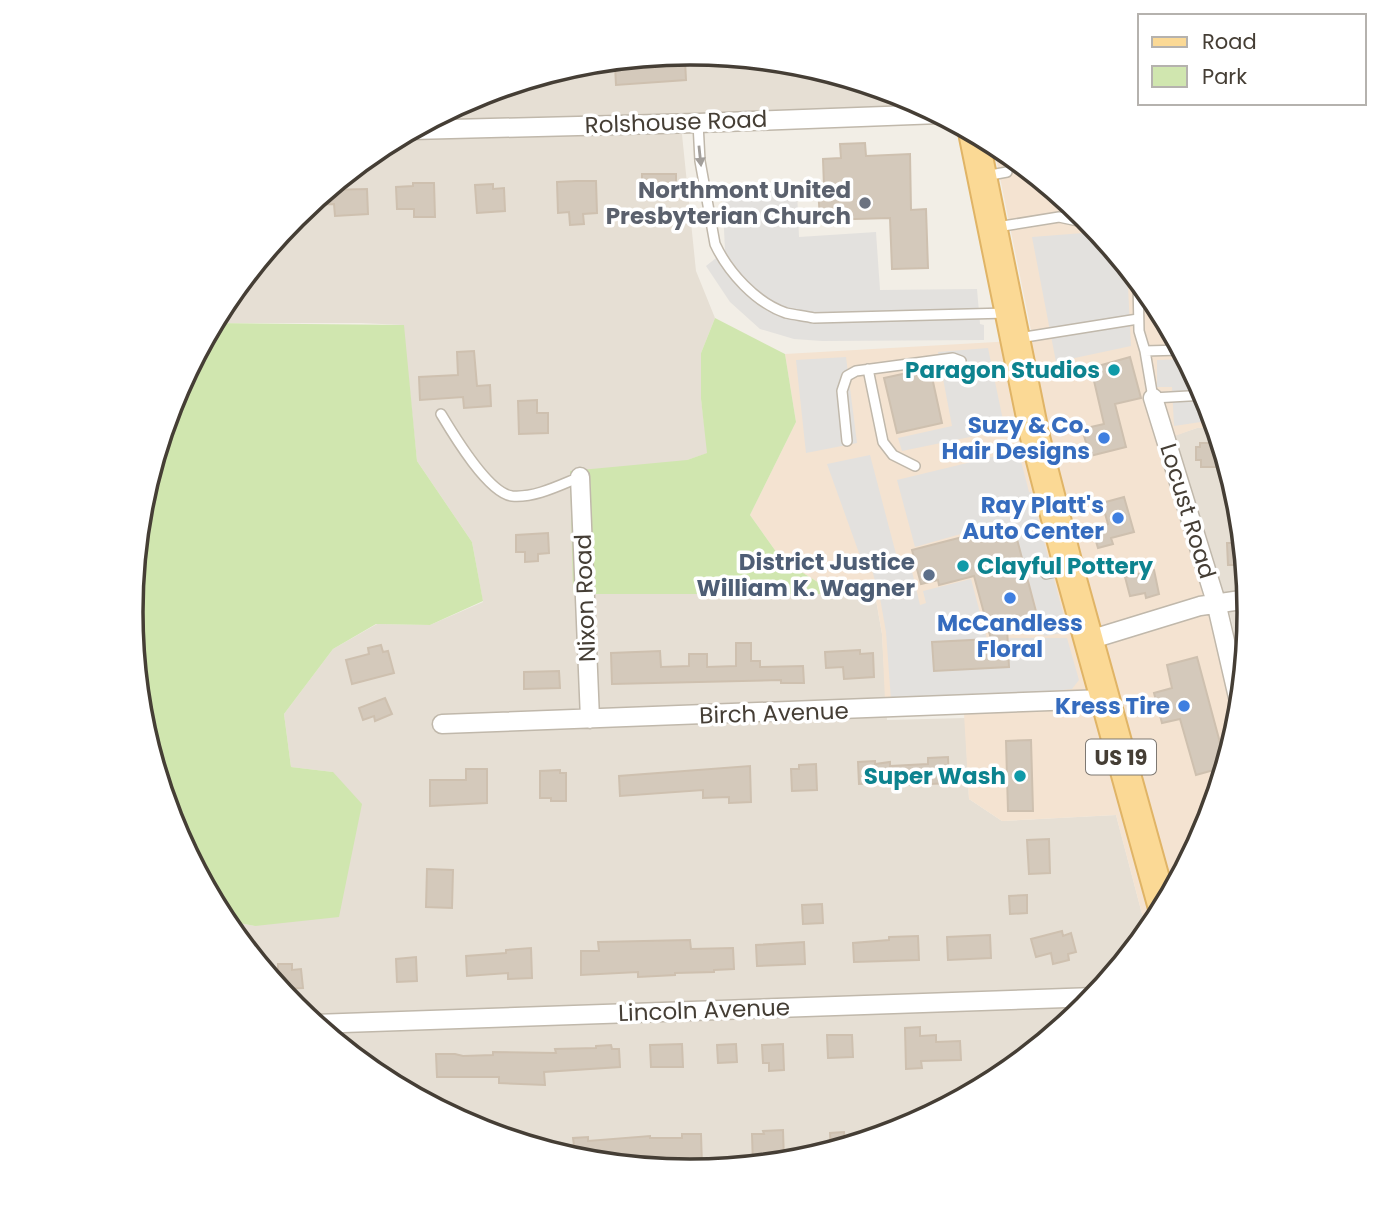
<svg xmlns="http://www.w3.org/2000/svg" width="1380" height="1224" font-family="Poppins,sans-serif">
<rect width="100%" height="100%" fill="#f2eee6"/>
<!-- residential -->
<path fill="#e6dfd4" d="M690 53 800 63 904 95 923 105 680 115 696 271 715 318 701 353V399L708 453 687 460 574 594H875L882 634 887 720 965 718 969 799 1002 821 1116 815 1147 933 1105 984 1095 985 1096 995 1085 1008 1001 1077 904 1129 799 1161 690 1171 580 1161 476 1129 379 1077 294 1007 225 923 223 920 255 926 333 772 291 767 284 714 333 649 377 624 430 625 483 602 472 542 417 461 403 325 361 323H213L225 301 295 216 379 147 476 95 581 63Z
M1216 427 1239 503 1249 612 1243 676 1231 618 1173 436 1197 428Z"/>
<!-- commercial -->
<path fill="#f4e3d1" d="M993 143 1086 217 1155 301 1207 398 1216 427 1197 428 1158 442 1212 622 1237 728 1217 793 1205 796 1210 815 1207 826 1155 923 1147 933 1116 815 1002 821 969 799 963 697 885 701 882 634 875 594H837L782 560 750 515 796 422 785 354 1033 340Z"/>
<!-- green -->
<path fill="#d0e6af" d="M715 318 785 354 796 422 750 515 782 560 837 594H573L570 471 687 460 707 453 701 399V353Z
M213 323 404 325 417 461 472 542 483 601 430 625 376 624 333 649 284 714 291 767 333 772 362 804 339 917 255 926 223 920 173 826 141 721 131 612 141 502 173 398Z"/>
<!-- parking -->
<path fill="#e3e1de" d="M777 184 778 191H797L799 237 876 232 880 290 977 289 980 324 984 325V340L822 341 794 339 760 329 730 302 706 266 725 251 722 186Z
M1096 230 1127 267 1131 346 1056 362 1032 237 1096 232Z
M988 348 1004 425 990 430 989 433 902 451 898 438 952 426 938 352Z
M846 357 857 443 806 453 796 360Z
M1186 359 1207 398 1214 420 1174 426 1172 387H1157V360Z
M870 455 896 554 910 563 920 605 926 603 923 591 971 579 987 639 932 642 934 671 1009 667 1008 638H1067L1079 680 1072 689 1033 693 891 700 886 632 880 598 872 570 859 553 827 464Z
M1000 455 1002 461 1020 457 1029 492H1031L1068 632 1044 636 1013 524 991 530 989 526 915 547 897 480Z"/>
<!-- building -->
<path fill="#d4c9bb" stroke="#cec0af" stroke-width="2" d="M685 60 686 80 616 85 615 65Z
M865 143 866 156 910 154 911 210 926 209 928 268 892 269 890 218 820 220 818 187H824L823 159 841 158 840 144Z
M642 174H676V193L642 194Z
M576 181H596L597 213 583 214 584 224 570 225 569 212 558 213 557 182Z
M413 183H434L435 217H414V209H397L396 187 413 186Z
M493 184V189L504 188 505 211 477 213 475 185Z
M367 189 368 214 335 216 334 204 308 205 326 190Z
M474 351 477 386 490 385 491 406 464 408 463 397 420 400 419 377 458 375 457 352Z
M1130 357 1141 398 1115 404 1126 447 1090 456 1082 429 1104 424 1091 368Z
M930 368 942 423 897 433 884 378Z
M537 400V413H548V433L519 434 518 401Z
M1200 443H1221L1220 467H1201V460H1196V447H1200Z
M1124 497 1134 532 1111 538 1113 544 1098 548 1092 528 1108 524 1102 503Z
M1013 524 1038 619 1007 627 1009 667 934 671 932 642 991 639 974 576 939 585 938 580 921 584 912 550Z
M548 533 549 553 538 554V561L525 562V552H516V535Z
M1227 543H1243L1245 565H1228Z
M1154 570 1159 594 1146 598 1145 593 1130 596 1125 577Z
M736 643H751V661H760V667L803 666 804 683H781V680L612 684 611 653 660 651 661 667 689 666V654H707V667L736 666Z
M381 645 383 652 388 651 394 673 352 684 346 660 369 654 368 648Z
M860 650V654L873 653 874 677 844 679 843 667 826 668 825 652Z
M1197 657 1226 765 1225 767 1196 775 1180 719 1162 723 1154 693 1172 688 1167 665Z
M559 671 560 688 524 689V672Z
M385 698 392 714 375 721 374 716 363 720 359 708Z
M1031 740 1033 811H1008L1006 741Z
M948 757 949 783 910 785 909 781 859 784 858 762 875 761V764L890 762V766L928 764V758Z
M816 764 817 790 792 791 791 769H799V765Z
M750 766 751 802 729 803V797L703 798V790L620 796 619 776Z
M466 769H487V803L430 806V780H466Z
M560 770V773H566V801H551V798H540V771Z
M1049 839 1050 873 1029 874 1027 840Z
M427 869 453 870 452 908 426 907Z
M1027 895V913L1010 914 1009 896Z
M822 904 823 923 803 924 802 905Z
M1062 931 1063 936 1071 933 1076 952 1068 954 1069 960 1053 964 1051 953 1036 957 1031 939Z
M990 935 991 958 948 960 947 937Z
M918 936 919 960 854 962 853 943 889 940V937Z
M690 940 691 949 733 948 734 969 714 970V972L675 973V975L638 977V972L581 975V951H599L598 942Z
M804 942 805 964 757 966 756 945Z
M531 948 532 978 508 979V973L467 976 466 956 506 953V950Z
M416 957 417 981 397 982 396 959Z
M278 964H292V970L301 969 303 988 279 989 264 971 278 970Z
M920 1027V1036L936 1035V1042L960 1041 961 1060 921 1061 922 1068 906 1069 905 1028Z
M827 1035H852L853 1057 828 1058Z
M682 1044 683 1067H651L650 1045Z
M736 1044 737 1062 718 1063 717 1045Z
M783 1044 784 1070 769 1071V1063H763L762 1045Z
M611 1045 612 1049H619L620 1067 544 1072 545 1085 499 1083V1077H437L436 1054H455L463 1056 493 1055V1052L556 1053 555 1049 596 1048V1046Z
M783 1130 784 1162 753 1165 752 1134H764L763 1131Z
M844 1132 845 1147 831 1151 830 1133Z
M682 1134H701L702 1166 689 1167 690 1171 671 1170V1167L651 1168 580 1161 539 1148 540 1146 574 1145 573 1138 588 1137V1141L650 1136V1138H682Z"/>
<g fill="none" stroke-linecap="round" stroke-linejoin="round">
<!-- lane casing -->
<g stroke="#c0b8ab" stroke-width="12">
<path id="lane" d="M698 123 700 161 715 244C728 272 756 303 786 313 795 315 805 316 814 318L1007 313
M985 176 1007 172
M997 227 1059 217 1092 224
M1138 280 1139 331 1145 351 1153 398 1206 395
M1019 338 1138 319
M1145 351 1181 350
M868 369 883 442 893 455 915 466
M441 414C453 434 488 493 512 496 535 498 560 485 580 477
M847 441 842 391 847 376 856 371 953 358 961 361
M1046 574 1065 570"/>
</g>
<!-- street casing -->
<g stroke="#c0b8ab" stroke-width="21">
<path id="street" d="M411 130 698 123 940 114
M1153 398 1216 602 1240 706
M580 477 590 719
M1089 640 1200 606 1248 599
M442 724 1105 699
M314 1024 1095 997"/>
</g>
<!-- primary casing -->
<g stroke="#e0b466" stroke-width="32">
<path id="primary" d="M973 132 1035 437 1069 569 1163 908"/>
</g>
<!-- lane -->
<use href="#lane" stroke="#fff" stroke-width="9"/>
<!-- street -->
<use href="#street" stroke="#fff" stroke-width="18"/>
<!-- primary -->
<use href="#primary" stroke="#fbd995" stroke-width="28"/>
</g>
<!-- one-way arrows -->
<defs><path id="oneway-solid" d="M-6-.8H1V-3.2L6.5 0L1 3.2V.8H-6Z" transform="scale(1.75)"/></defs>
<use fill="#a29e9a" href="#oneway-solid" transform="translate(700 156) rotate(84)"/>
<!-- markers -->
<circle fill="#6b7280" stroke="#fff" stroke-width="2.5" cx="865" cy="203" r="7"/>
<g fill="#0f9aa8" stroke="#fff" stroke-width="2.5">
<circle cx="1114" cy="370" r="7"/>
<circle cx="963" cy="566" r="7"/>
<circle cx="1020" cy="776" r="7"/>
</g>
<g fill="#3f7fe0" stroke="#fff" stroke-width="2.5">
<circle cx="1104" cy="438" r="7"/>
<circle cx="1118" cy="518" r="7"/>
<circle cx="1010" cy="598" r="7"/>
<circle cx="1184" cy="706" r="7"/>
</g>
<circle fill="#5c6f8a" stroke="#fff" stroke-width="2.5" cx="929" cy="575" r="7"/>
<g text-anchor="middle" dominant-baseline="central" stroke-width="7" stroke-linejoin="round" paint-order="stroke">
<!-- shield labels -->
<rect fill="#fff" stroke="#7d7872" stroke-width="2" x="1086" y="739.5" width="70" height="35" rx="5"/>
<g font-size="21" font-weight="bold" fill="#453e35">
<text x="1121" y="757">US 19</text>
</g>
<!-- street labels -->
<g font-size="23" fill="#453e35" stroke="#fff">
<text transform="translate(676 122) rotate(-2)">Rolshouse Road</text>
<text transform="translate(1188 511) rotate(73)">Locust Road</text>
<text transform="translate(585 598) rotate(-92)">Nixon Road</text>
<text transform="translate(774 713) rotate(-2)">Birch Avenue</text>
<text transform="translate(704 1010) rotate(-2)">Lincoln Avenue</text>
</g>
<!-- worship labels -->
<g font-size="23" font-weight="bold" fill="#5b616d" stroke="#fff" text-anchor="end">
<text x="851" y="190">Northmont United<tspan x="851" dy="26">Presbyterian Church</tspan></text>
</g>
<!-- culture labels -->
<g font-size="23" font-weight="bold" fill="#0d838f" stroke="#fff" text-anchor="end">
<text x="1100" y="370">Paragon Studios</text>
<text x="977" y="566" text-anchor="start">Clayful Pottery</text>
<text x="1006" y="776">Super Wash</text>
</g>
<!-- shop labels -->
<g font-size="23" font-weight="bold" fill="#366cbe" stroke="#fff" text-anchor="end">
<text x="1090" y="425">Suzy &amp; Co.<tspan x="1090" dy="26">Hair Designs</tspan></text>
<text x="1104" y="505">Ray Platt's<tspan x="1104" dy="26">Auto Center</tspan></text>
<text x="1010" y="623" text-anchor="middle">McCandless<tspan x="1010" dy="26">Floral</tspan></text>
<text x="1170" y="706">Kress Tire</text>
</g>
<!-- service labels -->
<g font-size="23" font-weight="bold" fill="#4e5e75" stroke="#fff" text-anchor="end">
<text x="915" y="562">District Justice<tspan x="915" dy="26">William K. Wagner</tspan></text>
</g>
</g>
<!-- crop -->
<path d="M0 0H1380V1224H0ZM143 612a547 547 0 1 1 1094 0a547 547 0 1 1-1094 0Z" fill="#fff" fill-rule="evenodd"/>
<path fill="none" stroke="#453e35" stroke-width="3.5" d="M143 612a547 547 0 1 1 1094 0a547 547 0 1 1-1094 0Z"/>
<!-- legend -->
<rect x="1138" y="14" width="228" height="91" fill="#ffffff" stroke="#b5b2ae" stroke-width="2"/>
<rect x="1152" y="37" width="35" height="10" fill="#fbd995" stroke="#b5b2ae" stroke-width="2"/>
<text x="1202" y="49" font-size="21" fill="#453e35">Road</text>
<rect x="1152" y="66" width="35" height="21" fill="#d0e6af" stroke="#b5b2ae" stroke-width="2"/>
<text x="1202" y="84" font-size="21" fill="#453e35">Park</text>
</svg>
